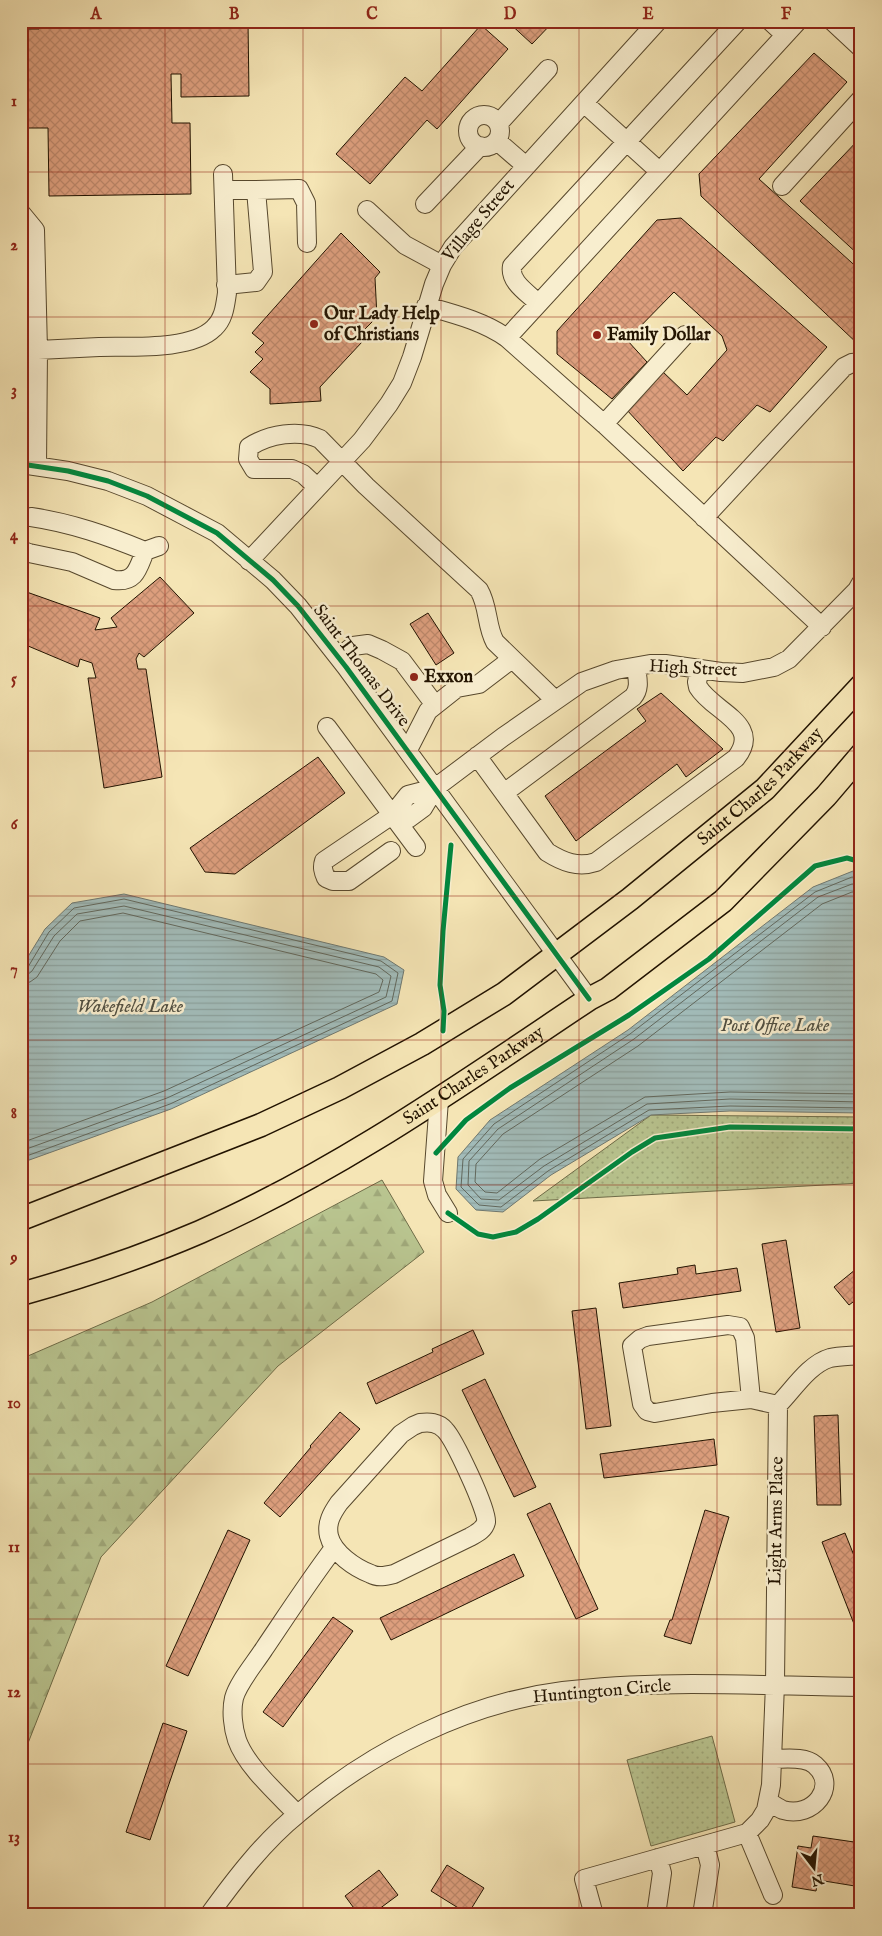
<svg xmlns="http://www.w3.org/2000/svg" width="882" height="1936" font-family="'IM FELL English',serif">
<defs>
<pattern id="forest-firs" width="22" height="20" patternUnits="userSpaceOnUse" patternTransform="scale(1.25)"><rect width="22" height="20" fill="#b9c590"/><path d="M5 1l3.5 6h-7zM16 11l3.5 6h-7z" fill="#9fa87a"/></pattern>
<pattern id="park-dots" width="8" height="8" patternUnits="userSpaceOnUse" patternTransform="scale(1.25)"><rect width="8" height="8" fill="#b9c590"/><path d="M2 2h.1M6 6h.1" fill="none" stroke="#9fa87a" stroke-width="1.8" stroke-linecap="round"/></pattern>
<pattern id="water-rules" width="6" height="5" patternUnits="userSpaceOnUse" patternTransform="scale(1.25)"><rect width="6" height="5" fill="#a2bcba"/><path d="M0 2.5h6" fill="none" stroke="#8ba19e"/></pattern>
<pattern id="building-cross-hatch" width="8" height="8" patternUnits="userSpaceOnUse" patternTransform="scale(1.25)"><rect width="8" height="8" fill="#dc9e7d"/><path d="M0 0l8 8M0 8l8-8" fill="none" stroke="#bc876a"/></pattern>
</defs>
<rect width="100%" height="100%" fill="#f5e5b5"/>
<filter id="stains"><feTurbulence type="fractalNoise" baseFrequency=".004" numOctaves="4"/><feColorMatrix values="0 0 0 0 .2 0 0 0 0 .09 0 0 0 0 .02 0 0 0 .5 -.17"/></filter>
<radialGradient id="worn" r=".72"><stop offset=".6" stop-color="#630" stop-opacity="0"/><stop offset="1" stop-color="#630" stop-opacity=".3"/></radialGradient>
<!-- forest -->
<path fill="url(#forest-firs)" stroke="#6e6c48" d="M382 1180 424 1252 278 1366 101 1557 21 1761V1359L152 1302Z"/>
<!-- park -->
<path fill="url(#park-dots)" stroke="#6e6c48" d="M651 1115 861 1117V1183L533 1201Z
M712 1736 735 1822 651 1846 627 1760Z"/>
<!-- water -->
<path fill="url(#water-rules)" stroke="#6f7870" d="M853 871 861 875V1113L730 1111 651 1115 551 1175 503 1212 476 1210 456 1189 458 1157 490 1120 628 1030 813 887Z
M124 894 384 957 404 970 397 1004 171 1109 21 1163V968L45 929 72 903Z"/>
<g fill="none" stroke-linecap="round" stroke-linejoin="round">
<!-- shore -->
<path stroke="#62685d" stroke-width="1" d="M861 879 852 877 815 892 630 1034 494 1124 463 1159 461 1187 479 1205 501 1207 548 1171 649 1110 730 1106 861 1108
M861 885 852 884 818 897 634 1039 498 1129 469 1161 468 1185 481 1199 499 1200 544 1166 647 1104 730 1099 861 1102
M861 893 852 892 822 904 638 1046 503 1134 476 1164 475 1182 485 1192 497 1193 540 1159 645 1097 730 1092 861 1094
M21 969 28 967 49 932 74 908 124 899 381 961 398 973 392 1001 170 1104 21 1158
M21 976 27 975 32 971 54 936 77 914 124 906 379 967 391 976 386 997 167 1098 21 1151
M21 983 30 982 37 977 60 941 80 921 123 913 376 974 383 980 379 992 164 1091 21 1143"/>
</g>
<!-- building -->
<path fill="url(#building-cross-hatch)" stroke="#221300" d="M39 21H248L249 96 181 97V74H171L172 123H190L191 194 49 196 48 128H21V29H39Z
M507 21H554L532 44Z
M481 25 508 49 437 129 427 120 370 184 336 154 405 77 422 91Z
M814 53 847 82 759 179 861 271 860 346 701 196 699 174Z
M861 137V257L800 201Z
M681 218 827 347 770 412 757 405 723 441 716 437 683 471 626 409 661 370 687 395 727 350 722 336 674 292 627 340 647 362 612 399 557 354V331L657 220Z
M341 233 380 272 375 278 377 317 362 332V342L320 387 321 401 270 404V389L250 372 263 359 255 352 264 343 252 333Z
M160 577 194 613 144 657 139 653 136 659 138 669H146L162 777 104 788 88 678H96L92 663 80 659 78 667 21 643V590L100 618 95 630 117 627 111 618Z
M428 613 454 653 436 665 410 624Z
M661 693 723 749 686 777 677 764 576 841 545 796 646 721 637 709Z
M318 757 345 793 235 874 205 872 190 848Z
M786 1240 800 1328 776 1332 762 1244Z
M695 1265 696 1274 737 1268 741 1291 623 1308 619 1283 678 1274 677 1268Z
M861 1265V1296L849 1305 834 1287Z
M596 1308 611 1426 586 1429 572 1311Z
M473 1330 484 1354 376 1404 367 1383 433 1352 432 1349Z
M485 1379 536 1487 514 1497 462 1390Z
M340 1412 360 1429 280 1517 264 1503 311 1447 310 1446Z
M838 1415 841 1505H817L814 1416Z
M714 1439 717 1465 604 1478 600 1454Z
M550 1503 598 1609 576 1619 527 1514Z
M705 1510 729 1517 691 1644 664 1636 670 1620H672Z
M228 1530 250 1540 188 1676 166 1666Z
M845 1533 861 1573V1622L854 1624 822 1542Z
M514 1554 524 1576 391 1640 380 1618Z
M333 1617 353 1631 283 1727 263 1712Z
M163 1723 187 1731 150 1840 126 1832Z
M813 1836 861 1843V1887L818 1880 816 1891 792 1887 798 1846 811 1848Z
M447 1865 484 1888 468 1914 431 1891Z
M379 1870 398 1895 371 1915H359L345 1896Z"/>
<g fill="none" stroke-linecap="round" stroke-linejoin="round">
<!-- minor casing -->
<g stroke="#57482d" stroke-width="20">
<path id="minor" d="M770 21 785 35
M832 21 861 48
M584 103 659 171
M468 131a16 16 0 1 1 32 0a16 16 0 1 1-32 0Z
M499 123 548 69
M497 141 526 166
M782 186 861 99
M224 190H256
M425 204 480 146
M367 210 405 245 442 265
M21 213 35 230 38 350 37 466
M226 285 256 282 263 272 256 190 299 189 306 203 307 243
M538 303C528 293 509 282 512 266L738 21
M426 306C454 314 483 321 507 338L604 424 822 627
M507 338 798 21
M38 350C58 349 79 348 99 347 130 346 191 351 214 328 224 319 225 306 227 293L223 174
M604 424 685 335
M21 464 68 471 108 481 147 496 217 533 273 580 298 606 346 667 589 999
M317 487 303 474 292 469H254L248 459 249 447C269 434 299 429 320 439L366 486 479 590C489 607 486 626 495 642L555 700
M31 517C72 523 108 536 145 551L159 546
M704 518 844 367 852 363 861 362
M21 550 29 553 72 562 114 580C136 583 138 568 145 551
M249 561 362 440 389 404 402 383 412 357 434 284 442 265 453 247 658 21
M339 657 353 646 368 644 382 650 402 661 435 705
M327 727 416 847
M408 750 428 711 457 688 479 684 512 659
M477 756 547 852C563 862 578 868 596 862L736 758C763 724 713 712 698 687L697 682 700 669
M504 793 633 697C641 688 637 677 636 667
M392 815 408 819 423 808 435 788
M391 851 349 881H333L326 878C323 871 322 867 324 861L392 815 408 795 435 788 503 737 582 682 616 670 650 664H665L721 672 743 673 774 667 789 659 857 590 861 583
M439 1100 433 1181 437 1195 448 1213
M751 1399 745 1338 740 1327 728 1325 648 1336 640 1339 632 1346 642 1404 647 1411 655 1413 712 1403 751 1399 778 1405
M420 1423C429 1422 438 1422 445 1430 454 1439 488 1511 486 1522 484 1530 477 1533 470 1537L394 1574C386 1576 378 1578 371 1574 355 1568 333 1553 329 1536 326 1523 332 1513 339 1503L401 1434 413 1426Z
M769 1802C773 1804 778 1808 783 1810 813 1819 839 1786 815 1765 805 1756 785 1759 773 1759
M297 1814C278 1794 246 1766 237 1740 233 1728 231 1711 234 1698 238 1683 255 1663 264 1649 287 1615 309 1581 334 1548
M747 1833 760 1820 766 1810 771 1785 775 1684 778 1405C793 1390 809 1364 830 1358 839 1356 851 1356 861 1355
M747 1833 773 1895
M209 1915C235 1879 264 1841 299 1813 372 1751 467 1703 563 1691 661 1679 762 1686 861 1687
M594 1915 584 1879 747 1833
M656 1915 662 1873 658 1858
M702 1915 710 1865 705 1845"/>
</g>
<!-- major casing -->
<g stroke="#221300" stroke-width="25">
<g id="major">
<path id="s1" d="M21 1219 261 1125 340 1088 422 1044 504 994 630 899 765 789 861 686"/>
<path id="s2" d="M21 1294C82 1277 142 1257 200 1232 339 1171 463 1083 589 999L608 989 723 901 826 796 861 755"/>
</g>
</g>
<!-- minor -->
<use href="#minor" stroke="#f8eecf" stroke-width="18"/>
<!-- major -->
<use href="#major" stroke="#f5e5b5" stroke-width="22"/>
<!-- cycleway casing -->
<g stroke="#f8eecf" stroke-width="8">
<path id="cycleway" d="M21 464 68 471 108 481 147 496 217 533 273 580 298 606 346 667 589 999
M443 1031 444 1011 440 985 443 931 451 845
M436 1153 466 1120 510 1088 629 1015 709 959 815 866 847 858 861 862
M448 1213 478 1234 493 1237 516 1232 538 1219 632 1152 655 1138 730 1127 861 1129"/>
</g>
<!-- cycleway -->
<use href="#cycleway" stroke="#00873e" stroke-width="5"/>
</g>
<!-- grid -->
<path fill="none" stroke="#8f2418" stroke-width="1" stroke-opacity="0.55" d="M165 21V1915M303 21V1915M441 21V1915M579 21V1915M717 21V1915M21 172H861M21 317H861M21 462H861M21 606H861M21 751H861M21 896H861M21 1040H861M21 1185H861M21 1330H861M21 1474H861M21 1619H861M21 1764H861"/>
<!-- markers -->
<g fill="#8f2418" stroke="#f8eecf" stroke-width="2">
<circle cx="314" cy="324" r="5"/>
<circle cx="597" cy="335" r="5"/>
<circle cx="414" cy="677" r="5"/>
</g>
<g text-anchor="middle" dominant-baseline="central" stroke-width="5" stroke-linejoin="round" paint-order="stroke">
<!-- street labels -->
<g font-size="18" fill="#221300" stroke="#f8eecf">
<text transform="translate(479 221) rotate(-50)">Village Street</text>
<text transform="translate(361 666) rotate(53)">Saint Thomas Drive</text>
<text transform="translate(693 669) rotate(3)">High Street</text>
<text stroke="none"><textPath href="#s1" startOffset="864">Saint Charles Parkway</textPath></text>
<text stroke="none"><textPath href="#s2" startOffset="505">Saint Charles Parkway</textPath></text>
<text transform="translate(777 1521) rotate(-89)">Light Arms Place</text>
<text transform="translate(602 1692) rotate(-5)">Huntington Circle</text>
</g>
<!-- poi labels -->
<g font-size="18" font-weight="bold" fill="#221300" stroke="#f8eecf" text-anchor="start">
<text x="324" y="314">Our Lady Help<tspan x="324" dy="21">of Christians</tspan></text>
<text x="607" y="335">Family Dollar</text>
<text x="424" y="677">Exxon</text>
</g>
<!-- water labels -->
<g font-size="19" font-style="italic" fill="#4f4e41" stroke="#f8eecf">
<text x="130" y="1007">Wakefield Lake</text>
<text x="775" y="1026">Post Office Lake</text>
</g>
</g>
<!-- margin -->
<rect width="882" height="1936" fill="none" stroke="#f5e5b5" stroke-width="55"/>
<!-- north arrow -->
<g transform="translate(814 1868) rotate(164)" stroke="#f8eecf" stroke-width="4" paint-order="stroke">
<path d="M0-4L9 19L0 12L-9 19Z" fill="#221300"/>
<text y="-8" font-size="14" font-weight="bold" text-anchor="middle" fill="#221300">N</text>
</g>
<rect x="28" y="28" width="826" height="1880" fill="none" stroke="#8f2418" stroke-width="2"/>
<g font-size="16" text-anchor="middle" font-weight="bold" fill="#8f2418">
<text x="96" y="19">A</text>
<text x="234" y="19">B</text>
<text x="372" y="19">C</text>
<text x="510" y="19">D</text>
<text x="648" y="19">E</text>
<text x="786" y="19">F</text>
<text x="14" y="106">1</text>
<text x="14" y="250">2</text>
<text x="14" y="395">3</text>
<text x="14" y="540">4</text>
<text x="14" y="684">5</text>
<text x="14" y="829">6</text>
<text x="14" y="974">7</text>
<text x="14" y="1118">8</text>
<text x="14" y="1263">9</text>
<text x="14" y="1408">10</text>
<text x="14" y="1552">11</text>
<text x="14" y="1697">12</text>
<text x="14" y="1842">13</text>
</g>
<rect width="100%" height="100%" filter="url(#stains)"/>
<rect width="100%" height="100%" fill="url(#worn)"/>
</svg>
